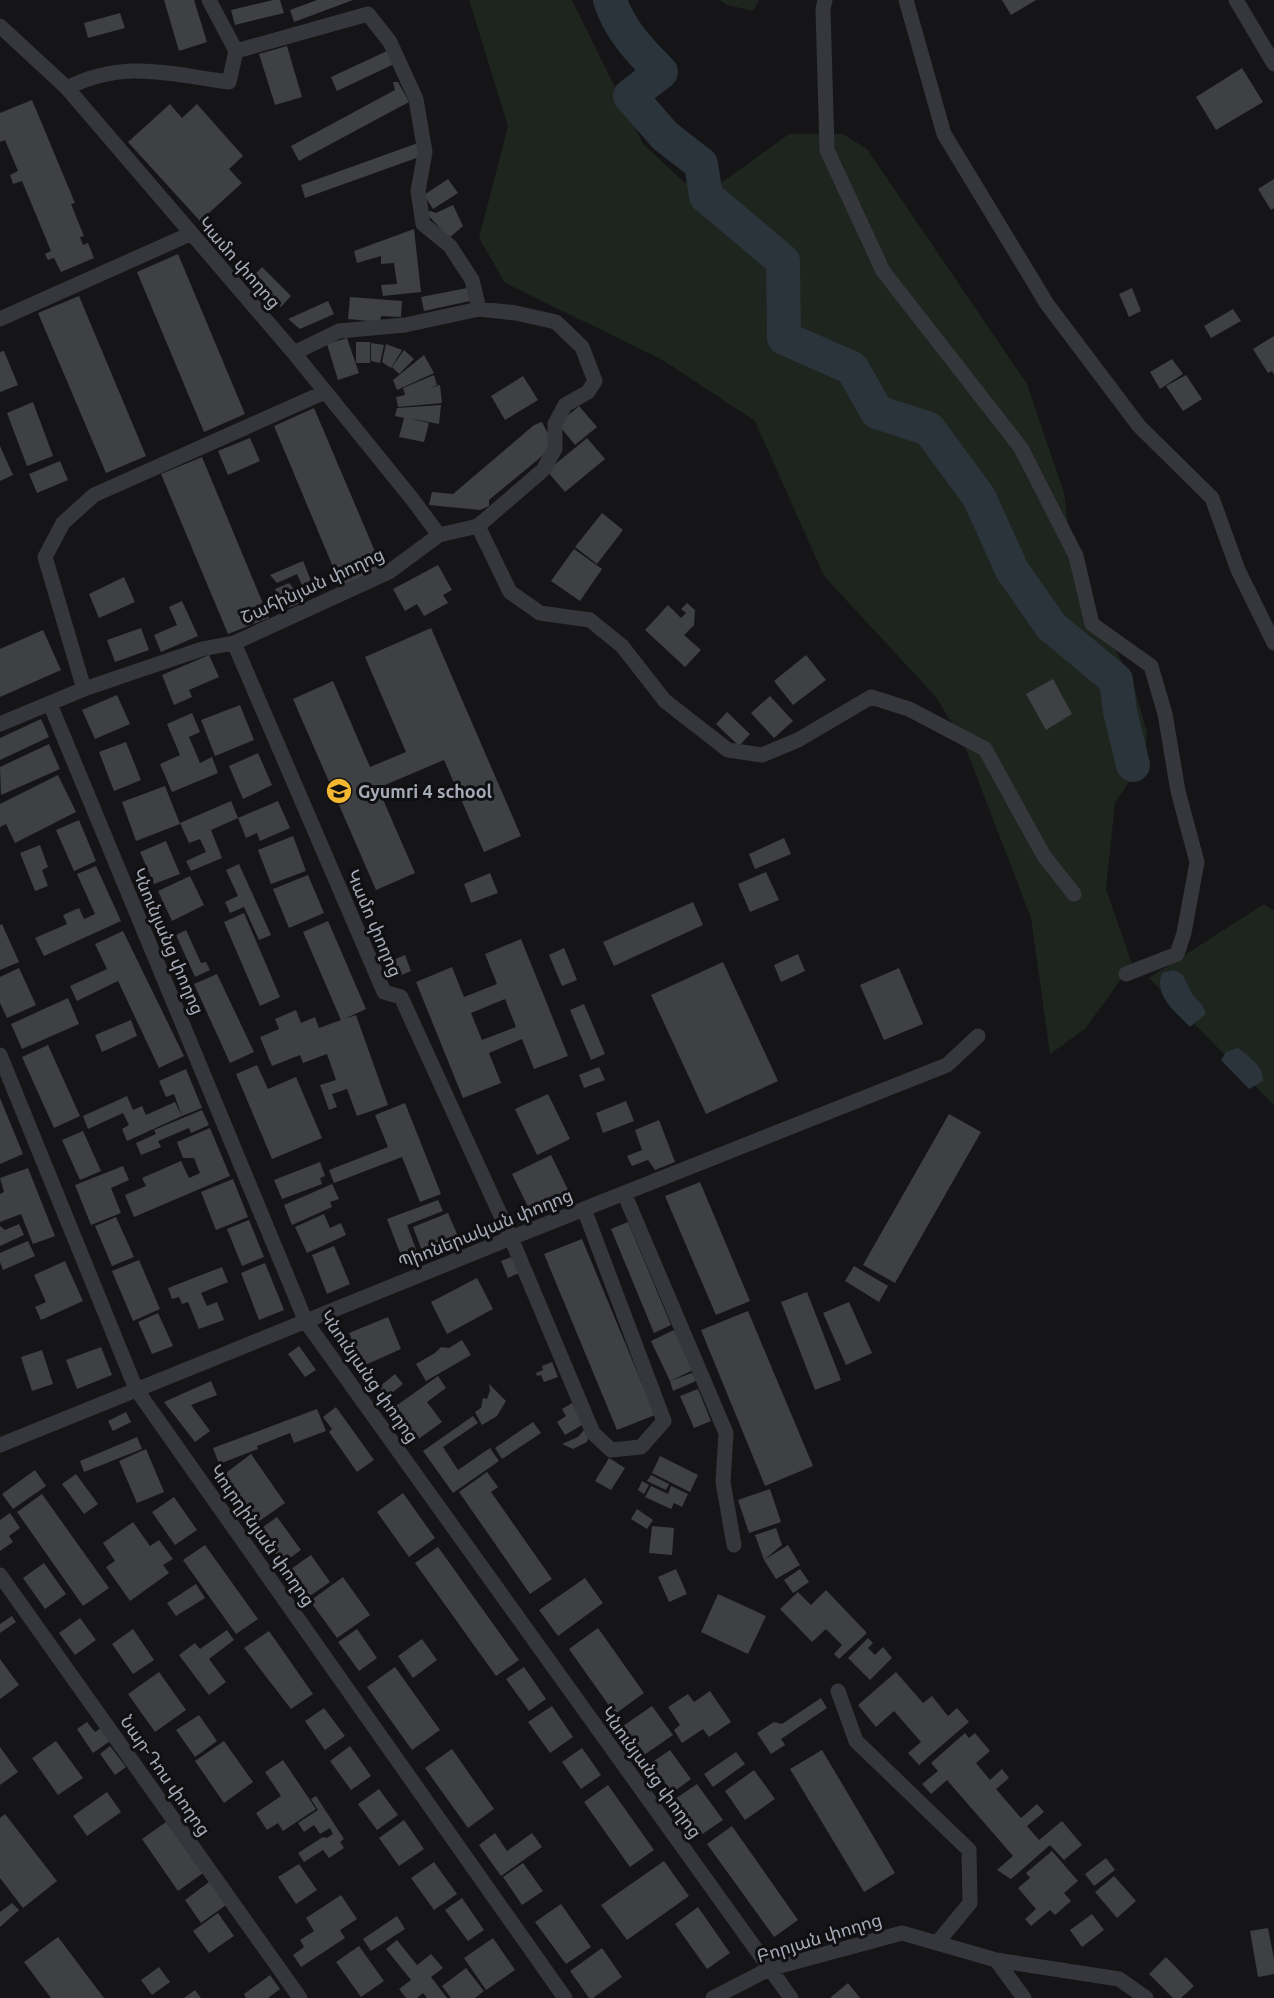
<svg xmlns="http://www.w3.org/2000/svg" width="1274" height="1998" font-family="Ubuntu,'Noto Sans Armenian',sans-serif">
<rect width="100%" height="100%" fill="#151517"/>
<!-- green -->
<path fill="#1d251e" d="M469 0H572L643 144 684 182 721 183 789 134H843L867 149 1027 384 1064 493 1074 575 1132 680 1147 732 1145 758 1115 803 1106 889 1132 964 1085 1029 1050 1054 1031 918 963 741 936 697 824 576 755 421 661 359 505 283 479 238 508 126Z
M720 0H759L753 11 727 5Z
M1264 904 1274 911V1105L1149 978Z"/>
<!-- water -->
<path fill="#2b333b" d="M1174 970 1183 975 1192 994 1203 1006 1206 1014 1190 1027C1176 1012 1153 996 1162 973Z
M1238 1048C1249 1057 1264 1066 1263 1081L1249 1089 1221 1060 1226 1052Z"/>
<g fill="none" stroke-linecap="round" stroke-linejoin="round">
<!-- river -->
<path stroke="#2b333b" stroke-width="34" d="M610 0C619 29 639 50 661 72L630 96 665 136 701 164 706 196 783 261 784 338 852 368 877 412 929 429 979 497 1012 570 1051 626 1116 680 1120 711 1133 765"/>
</g>
<!-- building -->
<path fill="#3f4044" fill-rule="evenodd" d="M164 0H194L207 42 179 51Z
M273 0H280L284 13 235 25 231 10Z
M317 0H353L294 22 290 10Z
M1002 0H1036L1011 15Z
M120 13 125 28 88 38 84 23Z
M287 46 302 97 275 105 259 54Z
M387 51 394 64 337 91 331 77Z
M1242 68 1263 102 1216 130 1196 97Z
M393 82H398L409 102 299 161 291 146 395 90Z
M32 100 75 203 71 204 84 236 80 237 83 245 88 243 94 258 61 272 54 258 48 260 45 254 51 251 22 181 13 184 10 175 18 171 5 140 0 142V113Z
M170 104 182 118 197 104 243 156 229 169 242 183 200 221 128 142Z
M418 143 422 156 305 198 301 185Z
M448 179 458 193 433 209 424 195Z
M1274 179V208L1271 210 1258 189Z
M453 205 463 226 449 238 427 214 430 211 436 213Z
M414 229 421 292 383 296 381 285 397 284 394 263 381 264V256L357 263 354 251Z
M178 254 245 414 204 432 137 272Z
M262 267 291 296 281 307 251 279Z
M467 288 470 301 424 311 421 297Z
M1132 288 1141 311 1129 317 1119 294Z
M79 296 146 456 106 473 38 313Z
M350 297 402 301 401 317 381 316 380 322 348 319Z
M328 301 334 314 300 329 288 319Z
M1233 309 1241 321 1211 338 1204 326Z
M1274 336V375L1272 371 1268 373 1253 349Z
M347 338 359 373 338 380 327 344Z
M356 342H370V363H356Z
M371 343 384 345 380 363 371 361Z
M386 344 402 350 391 368 382 362Z
M404 350 414 359 399 374 392 367Z
M4 351 18 385 0 392V352Z
M424 355 434 373 397 390 393 380Z
M1172 359 1183 374 1160 389 1150 372Z
M434 375 437 385 429 388 440 385 442 403 398 407 396 397 405 395 403 388Z
M1186 375 1202 399 1183 411 1166 386Z
M523 376 538 400 505 420 491 396Z
M33 402 53 456 27 466 7 413Z
M441 405 439 424 408 418 429 423 424 442 399 437 404 418 395 416 397 408Z
M579 406 597 427 575 445 558 424Z
M314 408 382 568 341 586 274 426Z
M542 422 551 440 547 452 489 500V506L480 510 429 505 432 492 453 494 534 425Z
M250 438 260 461 228 475 218 451Z
M587 438 605 459 565 492 547 471Z
M0 446 13 475 0 481Z
M202 457 269 618 228 634 161 474Z
M60 461 68 480 37 493 29 474Z
M602 513 623 530 597 564 575 547Z
M574 549 602 569 580 601 551 581Z
M303 561 316 593 307 597 297 574 277 583 270 575Z
M438 565 452 590 443 595 448 603 424 616 417 604 405 611 393 589Z
M124 577 135 602 99 618 89 594Z
M289 583 296 591 279 598 275 589Z
M296 591 304 602 287 608 282 599Z
M182 601 198 636 161 652 154 635 177 625 169 607Z
M687 603 695 610 694 625 684 635 701 650 685 667 645 630 668 605 681 618 686 613 681 609Z
M141 628 149 650 115 662 107 640Z
M431 628 521 836 484 852 444 760 378 788 415 873 376 890 293 699 333 681 370 767 406 752 365 657Z
M43 630 61 670 0 697V649Z
M209 655 219 677 189 690 192 697 174 705 162 675Z
M806 655 826 680 793 705 774 681Z
M1053 679 1072 714 1046 730 1026 694Z
M117 695 130 724 95 739 82 710Z
M770 696 793 721 774 738 751 713Z
M240 705 254 740 215 756 201 720Z
M727 712 750 734 739 746 716 724Z
M192 713 200 732 189 737 200 763 212 757 218 773 172 792 160 764 180 755 167 724Z
M41 719 49 737 0 760V738Z
M126 742 141 780 114 791 99 752Z
M49 744 60 769 1 795 0 767Z
M258 753 272 785 243 799 229 766Z
M58 775 76 812 15 843 6 824 0 827V804Z
M165 786 180 824 136 841 122 802Z
M231 801 238 818 211 830 222 858 191 871 186 861 206 852 200 839 189 843 180 823Z
M278 801 290 828 260 841 257 833 246 838 238 818Z
M79 820 96 861 74 871 56 830Z
M293 836 306 871 271 884 258 850Z
M784 838 791 854 755 869 749 854Z
M166 841 180 874 154 884 140 852Z
M40 845 48 867 42 870 48 886 35 891 20 853Z
M239 864 271 935 259 940 244 907 230 913 225 902 238 896 226 870Z
M96 866 121 921 44 956 35 938 67 924 63 915 79 908 84 919 95 914 77 874Z
M766 872 779 900 750 912 738 884Z
M490 873 498 893 471 903 464 884Z
M308 875 324 913 289 928 273 889Z
M190 876 204 905 172 921 158 891Z
M693 902 703 925 614 966 603 942Z
M244 913 280 997 260 1006 224 922Z
M328 921 366 1009 344 1019 356 1015 388 1105 357 1116 347 1089 332 1094 337 1107 329 1110 320 1085 336 1080 327 1054 303 1063 300 1055 272 1066 260 1037 279 1029 275 1019 296 1010 301 1023 315 1017 319 1028 341 1020 303 932Z
M2 924 19 962 0 970V925Z
M186 930 201 963 206 962 210 970 195 977 176 935Z
M123 931 184 1056 159 1068 118 981 77 1001 70 986 107 969 95 944Z
M521 939 568 1056 534 1069 522 1039 489 1053 501 1083 463 1098 416 982 452 967 464 997 497 984 485 954ZM505 999 516 1027 482 1040 471 1013Z
M564 948 577 980 562 986 549 955Z
M798 954 805 971 781 982 774 965Z
M405 955 411 971 395 978 388 962Z
M723 962 778 1081 706 1114 651 995Z
M19 968 36 1005 7 1018 0 1003V977Z
M899 968 923 1024 884 1040 860 985Z
M217 974 254 1052 230 1063 194 984Z
M68 998 79 1024 22 1049 11 1024Z
M584 1004 605 1054 591 1060 570 1010Z
M131 1020 137 1036 102 1052 95 1035Z
M48 1045 80 1116 54 1128 22 1057Z
M257 1065 268 1089 296 1077 322 1138 272 1159 236 1074Z
M599 1067 605 1080 584 1088 579 1075Z
M186 1069 202 1108 182 1116 174 1094 166 1097 159 1081Z
M548 1094 570 1139 537 1155 515 1109Z
M127 1096 133 1110 142 1106 146 1115 175 1102 182 1116 127 1141 122 1129 129 1125 123 1113 88 1129 83 1116Z
M0 1098 23 1154 0 1164Z
M626 1101 634 1121 603 1133 596 1113Z
M405 1103 441 1194 420 1202 402 1157 334 1183 329 1170 388 1147 375 1115Z
M202 1110 209 1125 191 1133 189 1128 158 1141 161 1147 141 1155 136 1143 156 1134 154 1130Z
M949 1114 981 1132 895 1283 863 1265Z
M659 1120 675 1162 655 1170 648 1160 632 1166 627 1156 642 1150 635 1130Z
M210 1128 230 1176 134 1217 125 1195 146 1186 142 1178 181 1161 189 1178 200 1173 194 1158H183L177 1142Z
M83 1131 101 1171 80 1180 62 1140Z
M551 1155 570 1194 531 1213 512 1174Z
M320 1162 325 1176 320 1178 322 1184 282 1199 274 1180Z
M123 1166 129 1180 111 1188 121 1213 91 1225 75 1185Z
M28 1168 55 1236 33 1244 21 1214 0 1222V1194L4 1192 0 1178Z
M233 1179 248 1217 216 1230 201 1192Z
M700 1182 750 1301 716 1315 665 1196Z
M332 1184 339 1199 330 1202 332 1207 292 1225 284 1205Z
M438 1200 443 1211 407 1225 417 1252 402 1258 387 1219Z
M448 1213 460 1241 424 1256 413 1227Z
M324 1214 330 1228 341 1223 346 1235 307 1253 295 1227Z
M116 1217 134 1257 112 1266 95 1226Z
M249 1220 264 1257 242 1266 227 1229Z
M628 1222 671 1325 654 1333 611 1229Z
M19 1224 24 1235 0 1246V1226L5 1230Z
M582 1239 655 1415 617 1430 544 1254Z
M28 1241 35 1256 3 1270 0 1262V1253Z
M334 1246 350 1284 327 1294 312 1255Z
M514 1256 521 1272 508 1278 501 1261Z
M139 1260 160 1309 133 1321 112 1271Z
M65 1261 83 1301 41 1320 35 1307 46 1302 34 1275Z
M265 1263 284 1310 259 1320 241 1273Z
M854 1266 888 1286 879 1302 845 1281Z
M222 1267 228 1282 201 1293 207 1306 217 1302 224 1320 199 1329 188 1302 182 1304 179 1297 172 1299 168 1288Z
M477 1278 493 1309 447 1334 431 1302Z
M807 1292 841 1380 815 1390 781 1302Z
M849 1302 872 1353 846 1365 823 1313Z
M748 1311 813 1466 765 1486 701 1330Z
M158 1313 173 1346 152 1354 138 1322Z
M388 1317 401 1349 363 1366 349 1333Z
M674 1330 693 1370 670 1381 692 1373 696 1381 673 1391 670 1381 651 1341Z
M462 1340 471 1355 426 1381 416 1364 435 1353 441 1347 449 1348Z
M299 1346 316 1370 305 1377 288 1354Z
M101 1347 112 1375 77 1389 66 1360Z
M42 1350 53 1384 32 1391 21 1357Z
M552 1362 558 1377 544 1382 541 1375 537 1376 536 1373 543 1370 542 1366Z
M395 1374 403 1384 387 1397 379 1387Z
M438 1376 446 1388 427 1402 442 1422 417 1440 393 1408Z
M211 1381 217 1395 191 1405 210 1431 195 1442 164 1402Z
M489 1384 506 1401 497 1416 482 1425 475 1412 481 1408 483 1398 487 1399 490 1391Z
M698 1389 711 1421 694 1428 680 1396Z
M572 1403 584 1424 565 1435 557 1422 566 1416 562 1409Z
M336 1407 374 1460 357 1472 329 1432 332 1429 323 1417Z
M317 1409 326 1431 294 1443 290 1433 257 1446 258 1449 219 1464 213 1448Z
M126 1412 131 1422 113 1431 108 1421Z
M473 1416 478 1423 443 1447 458 1470 490 1448 499 1461 453 1493 423 1451Z
M533 1422 541 1433 502 1459 495 1448Z
M584 1430 590 1433 587 1442 573 1449 562 1444 578 1437Z
M137 1437 142 1449 84 1472 80 1461Z
M146 1449 164 1492 137 1503 119 1461Z
M251 1454 285 1503 255 1524 222 1476Z
M660 1456 698 1475 690 1492 652 1473Z
M609 1458 625 1468 611 1490 595 1481Z
M35 1470 46 1486 13 1509 2 1494Z
M487 1472 498 1487 491 1492 552 1579 530 1594 459 1492Z
M76 1474 98 1504 84 1514 62 1484Z
M651 1475 669 1484 666 1490 647 1481Z
M642 1481 649 1485 644 1494 638 1490Z
M651 1486 668 1494 671 1486 688 1494 682 1507 674 1503 671 1509 645 1497Z
M770 1489 781 1522 749 1533 738 1500Z
M403 1493 435 1538 409 1557 377 1512Z
M42 1494 109 1588 83 1606 17 1512Z
M174 1497 197 1530 175 1545 152 1512Z
M637 1509 653 1520 647 1529 631 1519Z
M10 1513 20 1528 9 1536 13 1542 0 1551V1520Z
M277 1517 301 1550 283 1563 259 1530Z
M133 1522 150 1546 159 1540 173 1559 163 1565 169 1573 130 1601 106 1567 115 1561 103 1543Z
M652 1526 674 1528 672 1555 649 1553Z
M776 1528 782 1545 764 1560 788 1545 800 1565 776 1579 764 1560 755 1535Z
M205 1545 258 1619 236 1634 183 1560Z
M438 1547 519 1660 496 1676 415 1563Z
M311 1555 330 1582 307 1598 288 1571Z
M44 1563 66 1594 45 1609 23 1578Z
M676 1569 687 1594 669 1602 658 1577Z
M800 1569 809 1582 793 1593 784 1580Z
M343 1577 370 1615 337 1638 310 1601Z
M585 1578 603 1603 558 1636 539 1610Z
M196 1584 205 1598 176 1616 167 1603Z
M826 1590 867 1633 839 1659 834 1654 842 1645 826 1629 812 1642 780 1609 798 1592 811 1605Z
M718 1594 766 1616 748 1654 701 1632Z
M12 1616 16 1622 0 1633V1624Z
M80 1618 96 1640 75 1655 59 1633Z
M598 1628 644 1693 615 1714 569 1649Z
M133 1629 154 1660 133 1674 112 1644Z
M357 1629 377 1658 359 1671 338 1642Z
M227 1630 234 1640 209 1659 226 1682 209 1695 179 1655 195 1643 200 1649Z
M269 1631 313 1694 291 1709 244 1648Z
M868 1638 873 1643 868 1648 875 1655 883 1647 892 1658 870 1680 848 1658Z
M422 1639 437 1660 413 1678 398 1656Z
M0 1659 19 1685 0 1699Z
M395 1667 440 1730 412 1750 367 1687Z
M524 1667 546 1699 529 1711 506 1679Z
M159 1672 186 1710 155 1732 128 1694Z
M896 1672 923 1703 932 1696 948 1716 957 1708 969 1722 919 1765 908 1753 921 1742 894 1711 876 1727 858 1705Z
M710 1691 731 1722 709 1737 703 1729 682 1743 674 1730 680 1725 668 1707 688 1694 694 1702Z
M821 1698 827 1708 781 1739 785 1745 771 1754 757 1733 774 1722 782 1724Z
M552 1706 573 1737 550 1753 528 1722Z
M652 1706 673 1735 644 1755 623 1726Z
M324 1708 345 1736 325 1750 305 1721Z
M199 1715 217 1741 195 1757 176 1730Z
M87 1722 95 1732 101 1728 110 1741 93 1753 77 1729Z
M965 1733 969 1738 975 1733 990 1751 976 1763 990 1780 1002 1769 1009 1778 996 1789 1021 1818 1037 1804 1044 1812 1027 1826 1039 1840 1062 1821 1082 1845 1064 1860 1050 1845 1011 1879 997 1870 1013 1856 947 1780 931 1794 922 1784 938 1771 931 1763Z
M56 1741 83 1778 58 1795 32 1758Z
M224 1741 253 1782 224 1803 195 1761Z
M110 1746 126 1767 115 1775 100 1754Z
M350 1746 371 1776 351 1790 330 1761Z
M0 1747 18 1772 0 1785Z
M582 1748 601 1775 581 1789 562 1762Z
M452 1749 494 1809 468 1828 425 1768Z
M670 1750 691 1779 672 1793 651 1763Z
M822 1750 895 1873 864 1892 790 1769Z
M736 1752 745 1764 713 1787 704 1774Z
M283 1760 316 1809 283 1831 278 1823 267 1830 256 1813 281 1796 265 1772Z
M754 1770 775 1799 745 1820 725 1791Z
M697 1784 723 1820 701 1835 675 1799Z
M608 1785 654 1850 630 1867 584 1802Z
M379 1789 398 1815 377 1830 358 1804Z
M107 1792 121 1812 87 1836 73 1816Z
M316 1796 344 1839 340 1842 344 1848 329 1858 323 1850 304 1862 298 1853 323 1837 327 1838 333 1834 330 1828 320 1834 314 1825 304 1832 298 1823 318 1810 311 1799Z
M5 1814 57 1881 23 1908 0 1878V1818Z
M404 1820 424 1849 399 1866 379 1838Z
M166 1822 203 1873 178 1891 142 1839Z
M732 1826 798 1920 774 1937 707 1844Z
M495 1833 507 1851 532 1833 542 1847 501 1876 479 1845Z
M1052 1851 1078 1881 1064 1893 1071 1901 1055 1915 1050 1910 1031 1926 1025 1919 1036 1909 1018 1888 1030 1878 1026 1873Z
M1106 1858 1115 1870 1094 1886 1085 1874Z
M664 1861 689 1896 627 1940 601 1905Z
M434 1862 457 1894 434 1910 411 1878Z
M523 1863 543 1891 522 1905 503 1877Z
M299 1864 317 1890 296 1904 278 1877Z
M1114 1876 1136 1901 1117 1918 1095 1892Z
M209 1882 226 1905 201 1923 185 1900Z
M341 1895 357 1919 340 1930 345 1938 301 1967 293 1955 304 1947 300 1940 314 1931 306 1918Z
M462 1898 484 1930 468 1941 445 1910Z
M12 1903 19 1910 0 1927V1912Z
M561 1904 591 1947 566 1964 535 1922Z
M698 1907 730 1953 707 1969 675 1924Z
M218 1913 234 1936 209 1953 193 1931Z
M1092 1914 1104 1930 1082 1947 1070 1930Z
M397 1916 405 1929 371 1951 363 1939Z
M1268 1928 1274 1959V1974L1258 1977 1250 1931Z
M58 1937 104 1998H51L24 1962Z
M493 1938 515 1970 486 1990 464 1958Z
M397 1940 417 1965 431 1954 443 1968 431 1977 447 1998H427L423 1993 417 1998H406L399 1989 411 1980 386 1949Z
M359 1946 384 1981 361 1997 336 1962Z
M602 1948 622 1977 593 1998H589L570 1971Z
M1166 1957 1194 1986 1181 1998H1173L1149 1974Z
M159 1967 170 1982 152 1995 141 1980Z
M466 1968 484 1991 475 1998H451L442 1986Z
M270 1975 280 1989 268 1998H246L244 1994Z
M848 1983 860 1998H830Z
M195 1990 201 1998H184Z"/>
<g fill="none" stroke-linecap="round" stroke-linejoin="round">
<!-- minor -->
<path stroke="#36373c" stroke-width="15" d="M209 0 236 51
M825 0 823 9 827 150 883 271 1021 448 1076 556 1092 624 1151 666 1165 714 1178 791 1197 862 1184 933 1177 954 1126 974
M906 0 944 134 1047 304 1139 426 1212 498 1238 570 1274 643
M1236 0 1274 64
M0 26 67 88 294 353 413 500 439 535
M236 51 368 14 390 42 416 99 425 152 418 191 423 224 450 246 472 280 479 309 405 325 339 331 294 353
M67 88C123 59 169 74 229 82L236 51
M0 319 190 234
M478 526 510 592 540 613 590 620 622 646 665 701 728 750 762 755 798 740 871 697 909 709 985 749 1044 856 1074 894
M234 643 384 992 401 997 511 1238 593 1433 611 1450 641 1447 664 1421 584 1209
M84 689 45 557 63 523 94 495 325 392
M50 704 306 1322 791 1998
M0 724 84 689 202 649 234 643 389 572 439 535 478 526 543 470 555 449V424L565 405 588 392 595 381 582 347 556 322 516 313 479 309
M0 1055 136 1389 565 1998
M624 1193 726 1433 723 1482 734 1545
M0 1445 511 1238 947 1065 978 1036
M0 1575 300 1998
M838 1691 856 1741 969 1850 970 1903 937 1943
M996 1960 1024 1998
M713 1998 769 1969 902 1933 996 1960 1119 1979 1146 1998"/>
</g>
<!-- icons -->
<defs>
<g id="school-disc" transform="scale(1.35)"><circle r="9.5" fill="#f3b731" stroke="#101012"/><path d="M0-5L7-2L0 1L-7-2ZM-4 1L0 2.5L4 1V4Q0 6-4 4Z" fill="#111"/></g>
</defs>
<g fill-rule="evenodd">
<use href="#school-disc" x="339" y="791"/>
</g>
<g text-anchor="middle" dominant-baseline="central" stroke-width="6" stroke-linejoin="round" paint-order="stroke">
<!-- street labels -->
<g font-size="18" fill="#a7abb7" stroke="#101012">
<text transform="translate(240 262) rotate(49)">Կամո փողոց</text>
<text transform="translate(312 585) rotate(-25)">Շահինյան փողոց</text>
<text transform="translate(375 923) rotate(67)">Կամո փողոց</text>
<text transform="translate(169 941) rotate(67)">Կնունյանց փողոց</text>
<text transform="translate(485 1228) rotate(-22)">Պիոներական փողոց</text>
<text transform="translate(370 1376) rotate(55)">Կնունյանց փողոց</text>
<text transform="translate(263 1535) rotate(55)">Կուրղինյան փողոց</text>
<text transform="translate(652 1772) rotate(54)">Կնունյանց փողոց</text>
<text transform="translate(166 1775) rotate(55)">Նար-Դոս փողոց</text>
<text transform="translate(819 1937) rotate(-17)">Բորյան փողոց</text>
</g>
<!-- poi labels -->
<g font-size="18" font-weight="bold" fill="#a7abb7" stroke="#101012" text-anchor="start">
<text x="358" y="791">Gyumri 4 school</text>
</g>
</g>
</svg>
